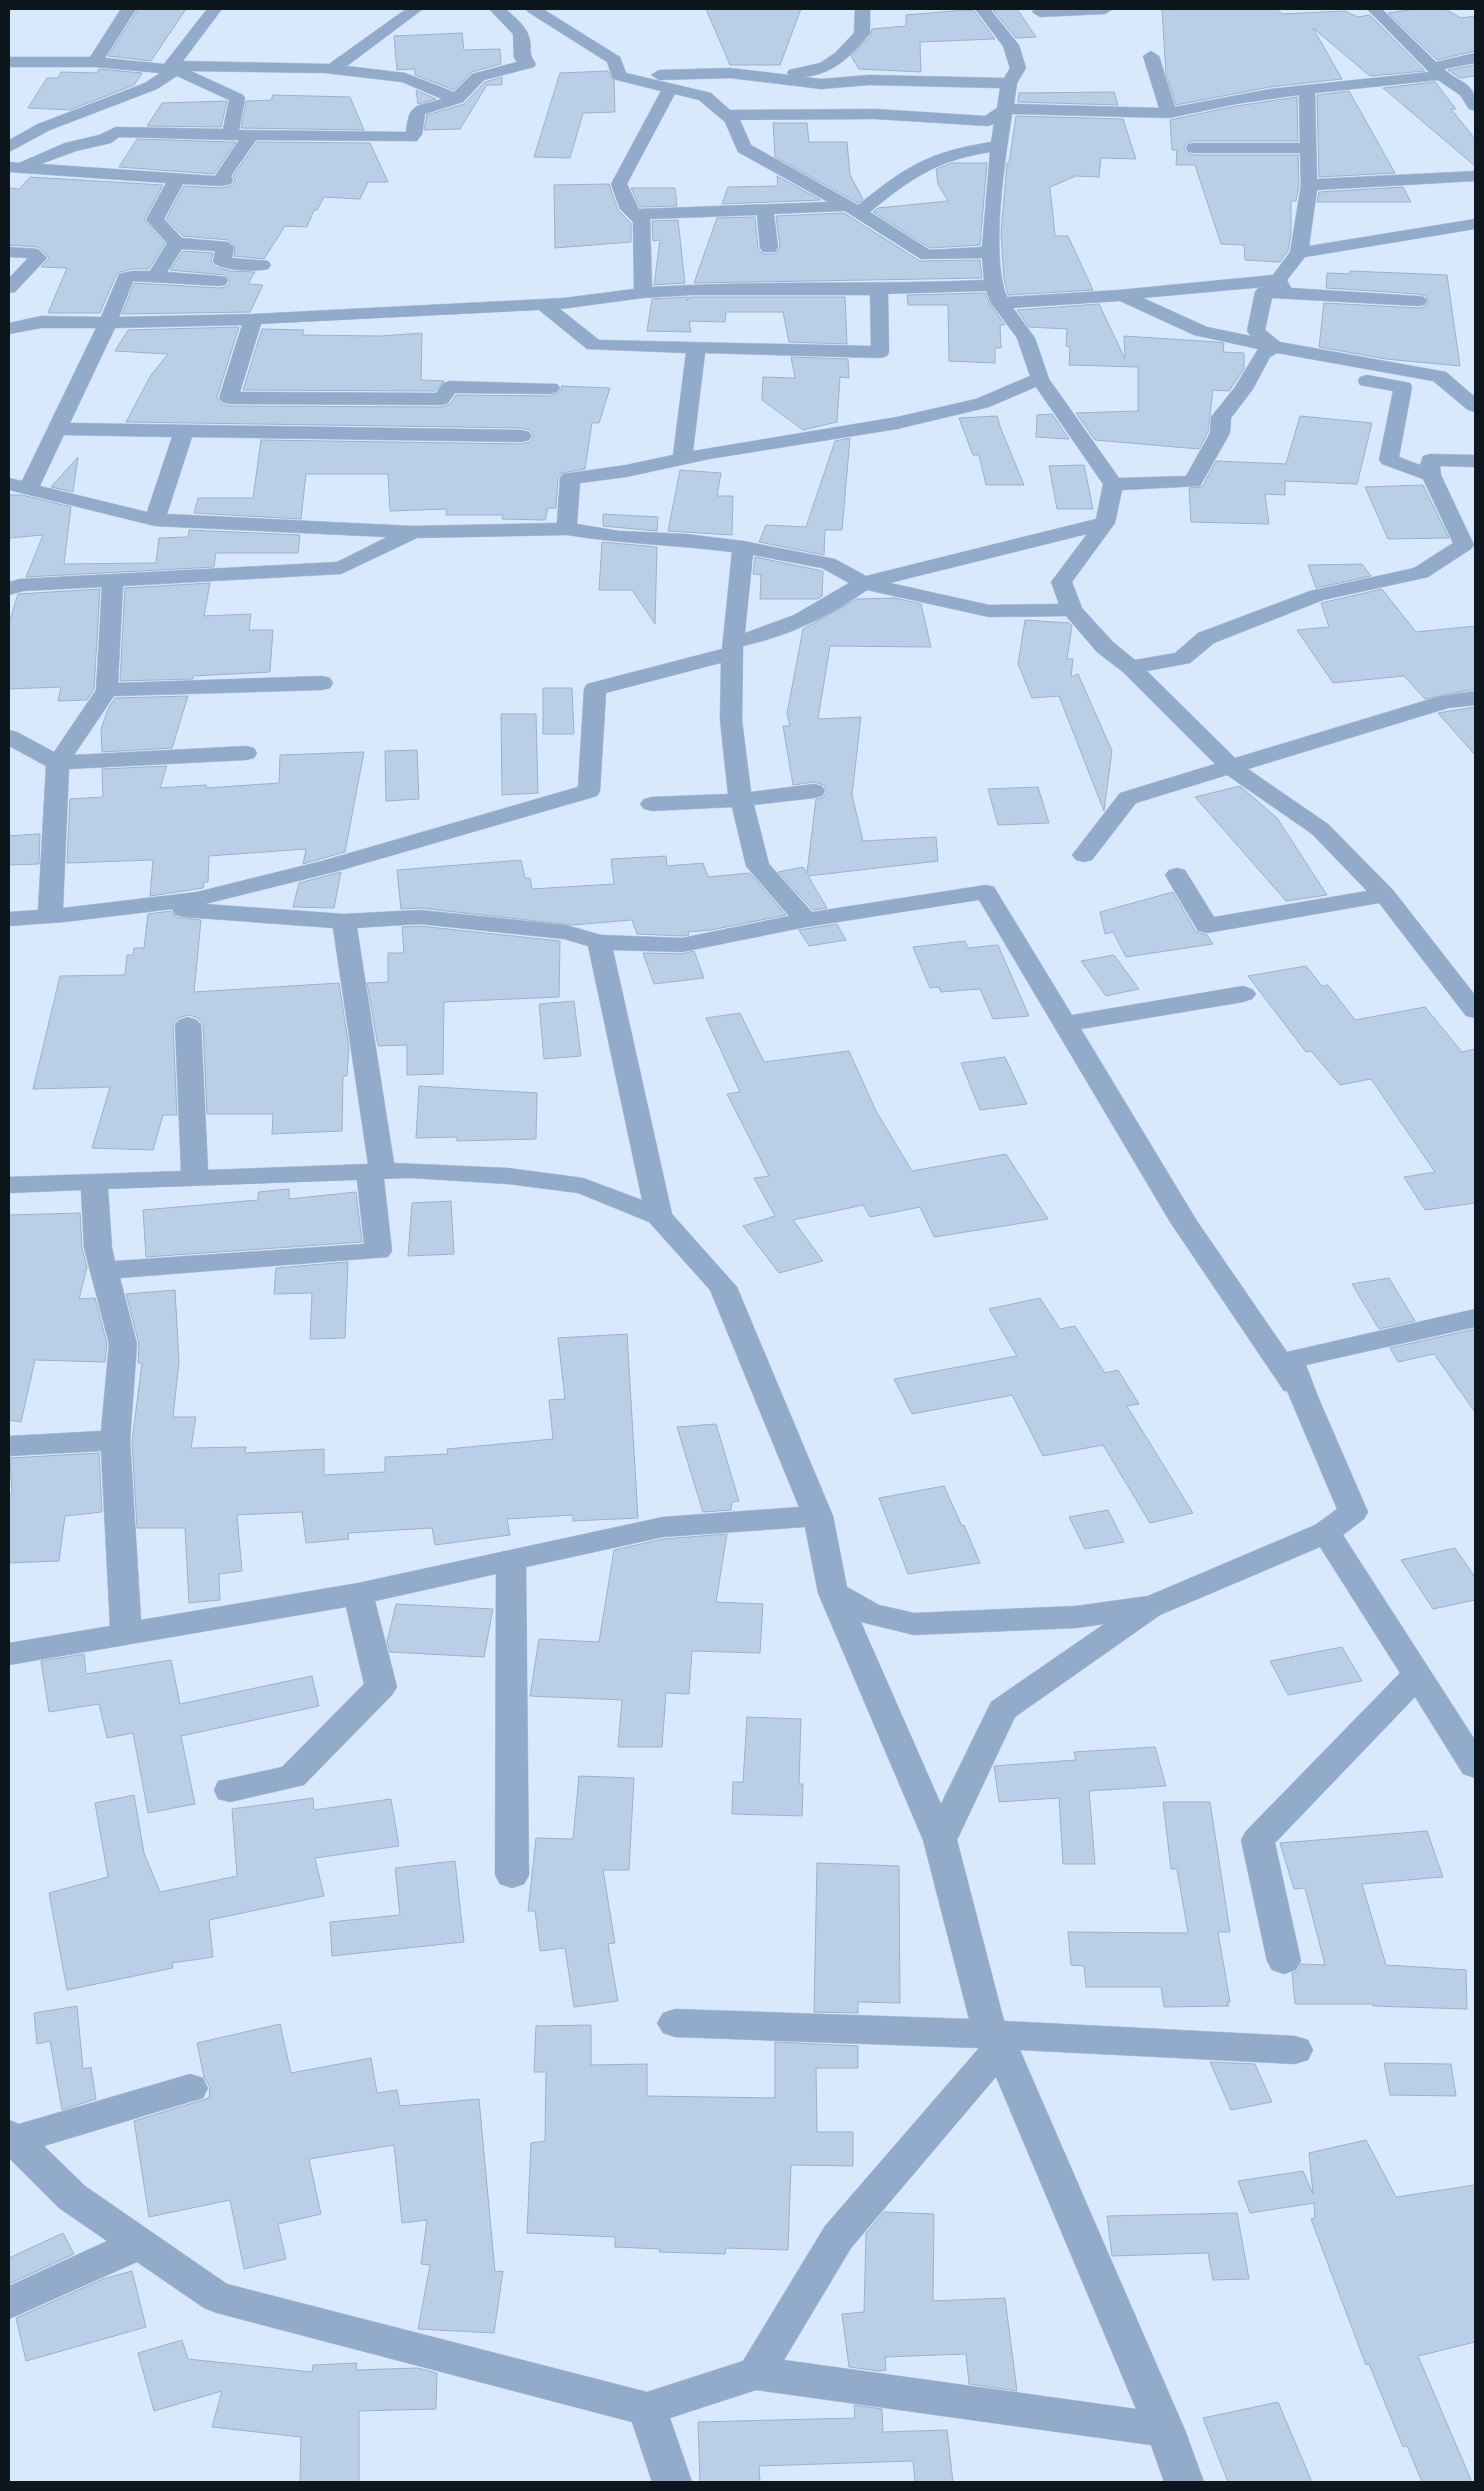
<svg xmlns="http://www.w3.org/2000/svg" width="1484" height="2491" font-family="'IBM Plex Sans',sans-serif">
<rect width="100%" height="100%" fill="#d8e9fe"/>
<!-- building -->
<path fill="#b9cee7" stroke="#9db1c9" d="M138 9H186L151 61 108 56Z
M706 9H801L780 65H730Z
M1017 9 1036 37 1016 38 993 10Z
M1199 9H1277L1282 14 1345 11 1358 17 1370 15 1425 71 1370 76 1313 28 1342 79 1270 87 1176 105 1166 74 1162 10Z
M1416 9H1445L1461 18 1475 16V51L1437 60 1388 13Z
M964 10 974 11 995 39 920 42 921 72 859 69 851 56 871 35 872 29 906 26V15Z
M462 33 464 50 500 49 501 64 472 72 454 90 415 75V69L397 70 394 36Z
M1475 65V76L1460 78 1448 70Z
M99 69 142 73 134 85 70 110 28 108 47 78H58L61 72 97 73Z
M608 71 614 81 615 112 583 113 570 158 534 157 560 73Z
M502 77V85H487L460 129 424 130 427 115 464 104 485 82Z
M1435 82 1456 109H1451L1475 139V166L1383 88Z
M416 90 436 99 418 104Z
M1349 91 1395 173 1319 177 1317 95Z
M1114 92 1118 105 1018 102 1019 93Z
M273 95 350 97 364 130 241 128 246 101 271 100Z
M1297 97 1298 141H1194L1188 142 1184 147 1186 153 1194 155H1298L1299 185 1296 201H1291V233L1288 251 1280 262 1245 260 1244 245 1221 244 1195 165H1176L1177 150H1172L1170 120 1236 106Z
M227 101 221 127 147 126 162 103Z
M1016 116 1123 119 1136 159 1101 158 1099 177 1076 176 1050 187 1055 236H1068L1093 290 1008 295 1004 279 1001 233 1007 163H1009Z
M773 123H807L809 142H847L850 175 863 199 858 203 775 157Z
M137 139 230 142H236L214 174 119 167Z
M257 142 370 143 388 182H368L360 199 324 197 317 210H314L307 227 285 226 264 259 234 256 235 246 228 240 183 236 166 219 184 186 220 188 231 186 235 181 233 176Z
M952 163H987L980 245 930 248 873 212 878 208 948 201 938 184 936 169Z
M777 176 821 200 722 204 728 187 778 186Z
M30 177 163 185 144 220 165 243 149 269H132L117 273 100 313H48L67 268 41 267 49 258 38 247 9 245V188L19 189Z
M609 184 618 210 631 223V242L555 248 554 185Z
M1403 187 1411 202H1317L1319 192Z
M631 188H675L677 206 640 207Z
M844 213 920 261 980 260 982 278 694 283 717 218 755 217 758 249 763 254H775L780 248 776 216Z
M678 220 685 283 654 285 660 240 653 241 652 221Z
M183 251 213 253 211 262 216 267 230 271 255 272 248 284 263 285 250 312 122 314 134 283 219 288 225 287 230 282 225 275 170 270Z
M1350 271 1447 275 1460 366 1386 359 1319 347 1324 303 1418 308 1424 307 1428 302 1426 296 1418 294 1326 288 1327 273 1350 274Z
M985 293 990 304 1005 325H1000L1001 348H995V363L949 361 948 305H908L907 295Z
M687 297V301L689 297H845L847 344 789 342 783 312H726L725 322 689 321 691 332 647 331 652 299Z
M1099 304 1125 359 1124 336 1217 342 1224 343 1223 352 1244 353V369L1229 391 1213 390 1208 432 1199 449 1095 440 1076 413 1138 411V367L1069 365 1070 347 1066 346 1067 329 1029 327 1017 310Z
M239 327 217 397 220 403 228 406 441 407 450 404 456 395 550 396 558 393 562 388 561 386 610 388 599 423H592L585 469 562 473 558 478 556 508H548L545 520 502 519 503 515H446L447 509 390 511 388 474H306L301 519 194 513 198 498H253L261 440 522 444 530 442 534 436 530 430 522 428 126 422 151 375 168 354 115 351 128 330Z
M262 329 304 330 302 335 380 336 422 333 421 380 444 381 435 391 243 390Z
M791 357 848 359 849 378 840 377 837 422 803 430 762 400 763 377 795 378Z
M1052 414 1069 439 1036 437 1037 415Z
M997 416 1001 429 1024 485H986L979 455H973L959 418Z
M1300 416 1372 423 1357 484 1285 481V495L1265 494 1269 524 1191 522 1189 488 1202 487 1216 461 1286 464Z
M850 438 842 530H825L824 555 759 542 766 525 806 527 835 441Z
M78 457 73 492 51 487Z
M1084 465 1093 509H1057L1049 466Z
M680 470 721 473 717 496H733L732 535 668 531Z
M1423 485 1449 538 1388 539 1365 487Z
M9 495H22L71 507 64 564 156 563 159 538 188 537 189 530 300 535 298 553H216L214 567 26 577 43 535 9 538Z
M603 514 658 517 657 531 603 526Z
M602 542 657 547 655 624 632 590H599Z
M755 557 823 571 822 596 817 599H760L761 575 753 574Z
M1362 564 1371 576 1316 588 1308 565Z
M210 583 204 616 251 614 249 630H273L270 672 193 676V679L120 681 125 588Z
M100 589 94 689 87 700 58 701 61 687 9 689V623L18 594Z
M1382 589 1416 632 1475 626V689L1425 699 1404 676 1333 683 1297 630 1329 627 1321 603Z
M895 598 921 604 931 647 830 646 818 719 861 717 852 795 863 841 936 837 938 861 808 876 827 908 813 910 778 872 803 867 807 873 816 799 822 798 827 792 824 785 814 782 793 785 783 726H790L787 714 803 629 857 599Z
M1025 620 1069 623 1072 626 1067 659H1073L1071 677 1078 674 1112 751 1104 811 1059 696 1032 698 1018 664Z
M543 688H572L574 734H543Z
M188 696 172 748 102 752 101 729 108 709 115 698Z
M1475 707V755L1438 713Z
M501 714H536L538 793 502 795Z
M417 750 419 799 386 801 385 751Z
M364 752 345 852 303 864 306 849 209 856 208 882H204L203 888 150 896 153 860 67 863 70 799 103 797 102 769 167 766 160 788 206 785V788L279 783 280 755Z
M1240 786 1277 818 1327 895 1286 901 1195 797Z
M1038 787 1049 823 998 825 988 789Z
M37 834H40L39 864 9 865V836Z
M666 856 667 866 703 863 708 877 750 873 786 915 711 930 688 932 689 935 682 936 637 934 632 920 572 925 420 908 401 909 397 870 521 860 525 878H530L532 889 614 884 611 859Z
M341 872 334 908 293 907 299 883Z
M1173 892 1196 932 1207 935 1213 944 1126 957 1113 932 1105 934 1100 912Z
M171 911 175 917 201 920 194 992 339 983 349 1048 347 1076H343L342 1131 272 1134 273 1114H207L203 1025 198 1018 189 1015 178 1018 173 1025 177 1115H163L153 1150 92 1148 110 1087 33 1089 60 976 125 975 127 955H133L134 948H144L148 914Z
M837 924 846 940 809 946 799 930Z
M420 926 560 941 559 997 444 1002 443 1074 407 1075V1045L378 1046 367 983 388 982V953H404L402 927Z
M965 941 968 948 998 945 1029 1016 993 1019 980 989 941 992 939 987 930 988 913 947Z
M694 951 704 978 654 984 643 953 682 954Z
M1114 955 1139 989 1106 996 1081 961Z
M1306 966 1322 986 1328 985 1355 1020 1425 1007 1462 1052 1475 1049V1203L1425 1210 1404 1177 1435 1172 1371 1079 1340 1085 1311 1051 1306 1052 1248 976Z
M574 1001 581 1056 544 1059 539 1004Z
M740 1013 764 1062 849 1051 876 1111 912 1171 1006 1154 1048 1219 934 1237 920 1207 870 1217 863 1205 793 1220 823 1261 779 1273 743 1226 775 1216 754 1178 769 1176 727 1094 740 1092 706 1018Z
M1005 1057 1027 1104 980 1110 961 1063Z
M419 1086 537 1093 536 1139 457 1141V1137L416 1138Z
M289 1189V1199L356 1192 362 1242 146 1257 143 1210 258 1200V1192Z
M451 1201 454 1254 408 1256 412 1203Z
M80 1213 82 1248 87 1267 79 1299 95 1298 107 1344 105 1362 35 1360 21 1422 9 1420V1215Z
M348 1262 345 1338 310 1339 312 1293 274 1294 276 1268Z
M1389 1278 1415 1321 1379 1329 1352 1284Z
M175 1290 179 1362 173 1417H196L191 1448 246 1447 245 1453 324 1449V1475L385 1472V1457L448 1454 447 1449 553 1439 549 1400 565 1399 558 1338 627 1334 638 1518 573 1521V1515L507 1519 510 1535 435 1545 432 1528 348 1533 349 1539 306 1543 302 1512 237 1515 242 1571 219 1574 220 1600 189 1603 185 1528H137L132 1441 142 1363H138L139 1344 126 1294Z
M1040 1298 1060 1329 1075 1326 1105 1373 1118 1370 1139 1404 1127 1406 1193 1513 1150 1523 1103 1445 1043 1456 1012 1395 912 1414 894 1379 1017 1356 989 1309Z
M1475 1329V1412L1434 1354 1398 1362 1390 1348Z
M716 1424 739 1501 732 1502 731 1510 703 1512 677 1427Z
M99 1453 102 1512 65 1516 59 1561 9 1563V1494H12L10 1458Z
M944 1486 962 1526 964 1525 980 1563 908 1574 879 1498Z
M1108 1510 1124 1542 1085 1549 1069 1517Z
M727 1534 716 1602 763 1604 760 1653 692 1651 689 1694 666 1693 662 1747H618L622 1700 530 1696 539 1639 599 1642 614 1550 663 1539Z
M1455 1548 1475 1577V1600L1433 1609 1401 1560Z
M396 1604 493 1609 484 1657 390 1652 387 1642Z
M1342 1647 1362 1681 1288 1695 1270 1661Z
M84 1654 86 1674 171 1660 180 1704 312 1676 319 1706 181 1736 195 1804 148 1813 133 1733 107 1738 99 1704 49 1712 41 1661Z
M747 1717 801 1719 799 1784H803L802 1816 732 1814 733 1782H743Z
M1155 1747 1166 1786 1089 1791 1095 1864H1063L1059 1798 999 1802 994 1766 1076 1760 1074 1752Z
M579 1776 634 1778 629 1870H603L615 1943 608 1944 618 2001 574 2007 565 1948 540 1951 535 1911H528L536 1838 573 1839Z
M134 1795 144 1853 160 1892 237 1876 232 1809 313 1798 314 1810 391 1799 399 1846 315 1858 324 1896 209 1920 213 1957 172 1963 173 1968 67 1990 49 1893 108 1877 95 1803Z
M1163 1802H1210L1230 1932H1218L1230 2002H1227L1229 2006 1164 2007 1161 1987H1086L1084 1966 1071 1965 1068 1932 1188 1933 1177 1869H1171Z
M1427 1831 1443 1877 1362 1884 1386 1965 1466 1970 1467 2009 1373 2006V2004H1295L1292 1973 1298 1971 1301 1964 1325 1965 1305 1888 1294 1889 1280 1843Z
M455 1861 464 1942 332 1956 330 1922 400 1915 395 1868Z
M817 1863 899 1866 900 2003 858 2002V2013L814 2012Z
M77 2006 83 2069 91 2067 96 2099 62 2110 50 2041 37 2044 34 2013Z
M280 2024 291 2073 371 2058 377 2093 397 2090 400 2106 479 2099 495 2272 503 2271 494 2333 418 2329 430 2265 421 2264 427 2220 402 2223 394 2145 309 2159 321 2214 278 2224 286 2259 244 2269 230 2200 149 2217 134 2121 209 2098 210 2087 204 2077 197 2043Z
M591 2025V2065L647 2064V2096L775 2098V2042L858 2046V2068H816L817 2132H853V2166L791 2165 788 2250 726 2248 725 2254 659 2252 660 2249 615 2247V2237L527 2233 531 2143 545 2141 546 2072H534L536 2026Z
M1210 2062 1255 2064 1272 2102 1231 2110Z
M1384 2063 1451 2064 1456 2096 1390 2095Z
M1366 2140 1396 2197 1475 2185V2342L1418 2356 1472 2482H1422L1407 2446 1403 2447 1369 2364 1366 2365 1311 2219 1315 2218 1314 2203 1250 2213 1238 2181 1303 2171 1313 2194 1309 2153Z
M884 2212 934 2214 933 2301 1005 2298 1017 2391 969 2384 966 2354 885 2357 886 2370 879 2371 849 2367 842 2314 864 2312 866 2233Z
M1237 2213 1249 2279 1213 2280 1208 2253 1112 2256 1107 2216Z
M63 2233 74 2254 9 2284V2258Z
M132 2271 146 2327 26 2361 16 2318 103 2279Z
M182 2340 188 2359 312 2372 313 2365 357 2363 356 2370 418 2368 437 2373 436 2409 359 2411V2482H300L301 2437 212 2427 222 2391 154 2411 138 2353Z
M1278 2402 1312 2482H1228L1203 2418Z
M854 2405 882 2409 883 2432 947 2430 953 2482H915L913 2461 759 2466 760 2482H700L698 2422 855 2418Z"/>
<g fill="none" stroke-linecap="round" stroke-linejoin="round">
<!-- street casing -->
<g stroke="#b8c7da" stroke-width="1">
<path id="street" d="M121 9H136L105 58 164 64 207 9H222L183 61 329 64 406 9H423L347 66 405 73 454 92 472 74 517 62 514 58 513 34 489 9H506C514 17 526 25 529 37 533 50 527 51 536 64L534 67 484 80 463 102 425 114 422 134 417 141 256 140 231 176 233 180 231 184 220 186 183 184 164 219 182 238 228 242 234 247 232 258 268 261 271 265 268 269C257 272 220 271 213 262L215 251 182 249 167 272 219 276 225 277 228 281 225 285 219 286 133 281 119 317 253 314 564 298 634 289 633 222 620 209 611 184 661 91 613 79 607 62 528 12 526 9H543L620 57 626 73 711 93 730 110 875 109 985 116 997 108 1000 88 869 85 821 89 730 78 659 80 651 75 659 70 730 68 789 75 787 73 789 70 820 63 835 53 854 33 855 9H870V34L867 37C849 58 833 74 804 77L821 79 869 75 1004 78 1010 68 1003 46 975 9H990L1019 45 1026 68 1017 83 1014 104 1159 108 1143 56 1151 51 1159 56 1175 107 1270 89 1429 72 1367 9H1382L1436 62 1475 53V63L1444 69C1463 86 1477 81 1475 111L1469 109 1460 95 1438 80 1315 93 1317 179 1475 171V181L1317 190 1309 246 1475 219V229L1305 257 1287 280 1291 288 1418 296 1424 297 1427 301 1424 305 1418 306 1272 298 1265 330 1280 342 1446 372 1475 397V412L1468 410 1433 381 1277 353 1270 357 1253 389 1231 418 1230 433 1200 486 1122 490 1115 523 1072 582 1082 608 1113 642 1135 660 1175 653 1198 633 1310 591 1414 568 1453 543 1423 479 1382 464 1379 460 1393 391 1360 385 1358 381 1360 377 1367 375 1410 383 1412 387 1399 457 1420 465 1423 456 1430 454 1475 455V467L1440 466 1441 475 1474 545 1471 549 1428 577 1323 600 1214 643 1190 663 1147 671 1235 758 1437 697 1475 691V705L1448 708 1248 769 1328 824 1393 890 1475 995V1018L1466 1016 1379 903 1207 933 1198 931 1165 875 1169 870 1177 868 1185 870 1214 917 1367 891 1312 834 1227 775 1136 803 1092 860 1084 862 1076 860 1072 855 1120 793 1215 764 1123 672 1097 652 1066 616 989 617 867 590C829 617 788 636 743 646L742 720 751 792 814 784 822 786 825 791 822 796 814 798 754 805 769 864 812 912 986 885 994 887 1072 1015 1243 986 1252 989 1256 994 1252 999 1243 1002 1081 1029 1197 1221 1287 1352 1475 1309V1327L1306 1365 1319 1399 1368 1512 1364 1519 1343 1535 1475 1740V1778L1463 1774 1415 1697 1275 1843 1301 1961 1296 1970 1284 1974 1272 1970 1267 1961 1241 1840 1246 1831 1400 1673 1320 1547 1160 1615 1015 1717 957 1840 1004 2021 1295 2036 1308 2040 1313 2050 1308 2060 1295 2064 1020 2050 1185 2430 1204 2482H1164L1151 2445 756 2390 670 2418 692 2482H652L632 2422 217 2313 204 2308 137 2262 9 2319V2286L107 2241 59 2208 9 2158V2120L19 2124 190 2074 203 2078 208 2088 203 2098 44 2146 85 2186 227 2284 647 2392 743 2361 825 2226 979 2048 675 2037 663 2033 657 2023 663 2013 675 2009 969 2019 923 1840 818 1593 805 1527 663 1537 526 1567 529 1875 524 1884 512 1888 500 1884 495 1875 496 1574 375 1601 397 1687 392 1695 304 1785 230 1802 218 1799 214 1790 218 1781 282 1767 364 1684 346 1607 9 1665V1643L110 1626 101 1451 9 1456V1436L101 1431 109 1344 84 1248 81 1190 9 1193V1177L181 1171 175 1025 179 1020 188 1017 197 1020 201 1025 208 1170 368 1164 333 928 184 917 175 915 172 909 64 922 9 926V912L38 910 46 766 9 746V730L17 732 54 752 96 690 102 587 23 591 9 595V582L20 579 337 562 387 537 155 526 9 490V478L22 481 96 328H41L9 334V323L41 316 101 317 119 274 132 271H150L167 243 146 220 166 183 9 172V162L19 163 65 143 99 135 116 127 223 129 229 100 177 76 157 89 50 130 9 152V140L38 124 145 83 160 73 95 67H9V57H90ZM191 71 325 73 402 82 442 99C416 107 409 102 406 132L239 130 245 98 243 95ZM675 94 699 100 725 122 738 152 828 202 639 209 627 184ZM1299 95 1300 143H1194L1188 144 1186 148 1188 152 1194 153H1300L1301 185 1290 252 1273 275 1119 290 1007 297C990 256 1005 160 1012 114L1169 118 1236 104ZM875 119 988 126 994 124 991 142C928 152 907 166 858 205L751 145 740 120ZM119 137 230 140H239L215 176 41 164 76 151 111 143ZM990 152 982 247 930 250 870 212C912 178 935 161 990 152ZM845 211 921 259 982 258 984 280C873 285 762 280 652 287L650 219 757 215 760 248 763 252H775L778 248 774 214ZM1264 287 1258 288 1255 292 1247 331 1251 336 1207 327 1143 298ZM986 291 991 303 1017 338 1030 376 976 399 897 417 693 451 705 353 880 358 887 356 889 352 888 294ZM692 295H870L871 346 599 340 560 309 643 298ZM1120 301 1194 335 1258 349 1235 387 1211 417 1210 433 1186 476 1119 478 1049 379 1035 338 1013 308ZM539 310 587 349 686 353 673 455 626 465 563 474 560 478 557 523 412 526 167 514 192 437 522 442 529 440 532 436 529 432 522 430 70 423 115 328 242 325 219 398 222 402 229 404 441 405 448 403 455 393 550 394 557 392 560 388 557 384 450 381 443 383 436 393 240 392 261 324ZM1036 387 1103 484 1096 519 866 576 835 559 743 541 686 534 619 531 577 524 580 483 626 477 709 459 897 429 989 407ZM64 435 172 437 147 512 40 486ZM1087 534 1051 582 1059 604 989 605 890 583ZM567 535C622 544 677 545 732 552L722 649 587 684 584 689 578 787 322 861 197 892 63 908 69 769 246 760 254 758 257 753 254 748 246 746 74 755 114 696 322 690 330 688 333 683 330 678 322 676 118 683 123 586 341 574 417 538ZM753 555 822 568 849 583 794 615 745 633ZM721 663 720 720 728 794 652 797 644 799 640 804 644 809 652 811 732 807 746 866 789 916 682 938 601 935 566 925 420 910 344 914 205 904 338 871 597 796 600 791 606 693ZM979 900 1170 1222 1284 1391H1287L1337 1509 1315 1525 1148 1596 1076 1606 914 1613 879 1605 847 1587 833 1516 737 1287 672 1214 613 950 682 952 806 927ZM420 924 564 939 588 946 642 1200 583 1178 508 1168 394 1163 357 928ZM411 1178 508 1184 578 1193 649 1222 710 1290 799 1507 663 1517 358 1583 141 1620 130 1440 137 1344 120 1278 388 1257 392 1251 384 1179ZM357 1180 364 1244 115 1261 112 1248 108 1189ZM861 1622 914 1635 1076 1628 1104 1624 991 1702 941 1804ZM996 2077 1136 2409 784 2360 851 2248Z
M1035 9H1113L1105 14 1040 17 1032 12Z
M9 247 38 249 47 258 15 292 9 293V278L28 258 9 257Z"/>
</g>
<!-- street -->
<use href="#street" fill="#92abcb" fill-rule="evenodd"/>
</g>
<!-- border -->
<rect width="1484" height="2491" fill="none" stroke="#0d151d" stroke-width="20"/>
</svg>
